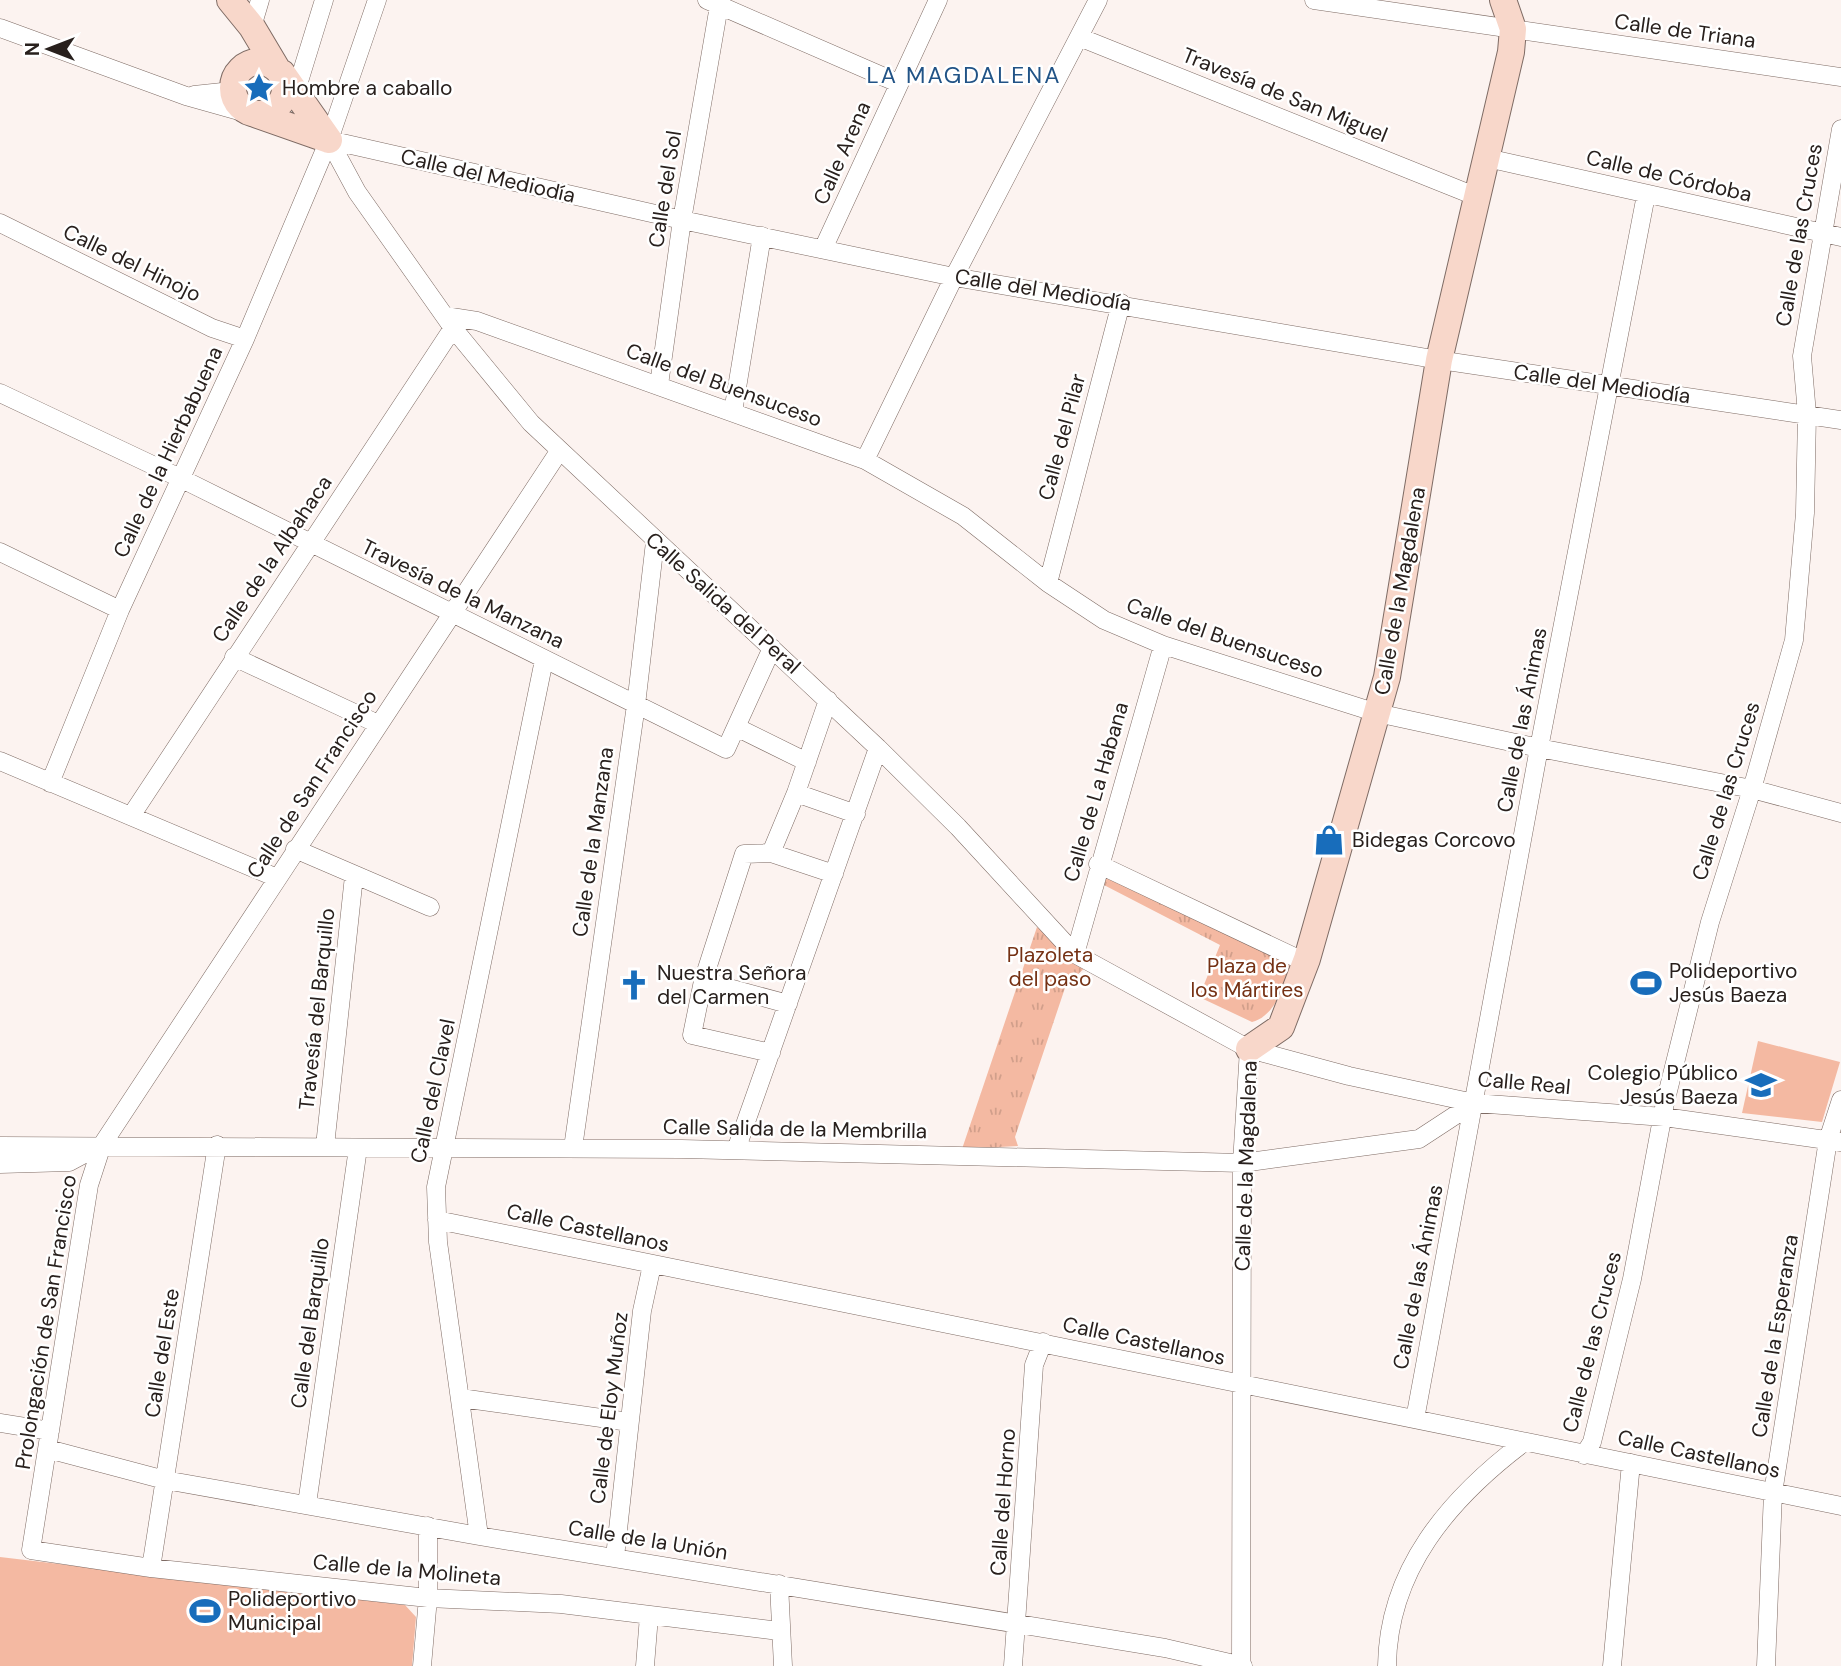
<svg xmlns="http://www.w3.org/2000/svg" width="1841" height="1666" font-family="'DM Sans',sans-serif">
<defs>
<pattern id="grass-tufts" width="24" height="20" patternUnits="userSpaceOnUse" patternTransform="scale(1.75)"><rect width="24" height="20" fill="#f4b9a2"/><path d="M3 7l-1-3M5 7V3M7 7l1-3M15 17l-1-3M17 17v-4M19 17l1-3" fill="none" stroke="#d19f8b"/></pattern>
</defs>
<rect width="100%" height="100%" fill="#fcf3f0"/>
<!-- grass -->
<path fill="url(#grass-tufts)" d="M1109 861 1292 959C1284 982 1278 1015 1252 1022L1199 997 1220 945 1102 884Z
M1037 927 1087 966 1066 985 1015 1137 1018 1146 962 1149Z"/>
<!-- pitch -->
<path fill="#f4b9a2" d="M1758 1041 1840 1062 1822 1122 1742 1113Z
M0 1557 405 1605 416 1617 412 1666H0Z"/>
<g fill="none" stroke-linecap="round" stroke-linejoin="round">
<!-- street casing -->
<g stroke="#7e6b64" stroke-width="19">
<path id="street" d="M707 0 898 83
M1314 0 1841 77
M252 27 260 0
M0 28 186 96 250 114
M1079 37 1475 196
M296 91 324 0
M194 95 232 91
M329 140 357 192 453 328 531 423 878 748 958 827 1075 954 1249 1049 1349 1076 1474 1103 1664 1117 1841 1142
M329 140 682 220 954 277 1439 360 1841 420
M1487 158 1841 237
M0 223 212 328 245 339
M823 249 938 0
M445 316 477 321 865 460 963 516 1048 583 1104 620 1163 645 1377 713 1539 748 1752 789 1841 813
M659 385 682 220 720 0
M0 393 180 478 726 749 772 648
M733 412 762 236
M560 450 102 1145 89 1185 31 1550 151 1568 428 1598 561 1604 779 1631
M865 460 954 277 1098 0
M0 552 120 610
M1048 583 1121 303
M234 657 378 724
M828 700 796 793 771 853 834 874
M736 727 807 762
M0 761 277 878
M50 783 120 610 245 339 329 140 377 0
M796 793 856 814
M131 816 453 328
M295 849 430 907
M771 853 744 854 703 981 692 1035 771 1053
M1098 864 1305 962
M1075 954 1163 645
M703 981 788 1004
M0 1146 682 1149 1242 1163 1419 1139 1474 1103
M325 1146 354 876
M573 1148 636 705 655 542
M736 1150 878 748
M0 1164 69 1162 99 1146
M437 1220 1841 1506
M461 1398 629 1422
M1415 1419 1539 748 1646 195
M0 1423 50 1431
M48 1449 165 1480 479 1536 1165 1648 1243 1666
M1584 1455 1592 1442 1632 1279 1665 1103 1710 922 1752 789 1794 640 1805 513 1807 414 1802 356 1841 129
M307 1504 358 1148
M479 1536 438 1242 436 1187 544 660
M615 1557 642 1311 652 1265
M151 1568 217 1145
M779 1584 783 1666
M422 1666 428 1598V1526
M645 1666 649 1616
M1013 1666 1034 1365 1043 1342
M1241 1666 1242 1163 1249 1049
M1387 1666C1388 1570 1449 1499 1523 1443
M1612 1666 1631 1463
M1766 1666 1773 1493 1828 1140 1841 1100"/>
</g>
<!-- secondary casing -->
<g stroke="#7e6b64" stroke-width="28">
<path id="secondary" d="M230 0 252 27 277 69
M233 88a26 26 0 1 1 52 0a26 26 0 1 1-52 0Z
M282 73 329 140
M255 114 329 140
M1249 1049 1281 1027 1307 959 1387 677 1439 360 1511 52 1513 29 1503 0"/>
</g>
<!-- street -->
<use href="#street" stroke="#fff" stroke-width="18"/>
<!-- secondary -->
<use href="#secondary" stroke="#f8d7ca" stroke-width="26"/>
</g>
<!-- icons -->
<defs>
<g id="sight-bare" transform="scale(2.415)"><path d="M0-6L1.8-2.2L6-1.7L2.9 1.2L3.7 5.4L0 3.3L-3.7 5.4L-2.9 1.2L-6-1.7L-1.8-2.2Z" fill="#186dbb" stroke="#fff" stroke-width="2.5" paint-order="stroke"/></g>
<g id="shop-bare" transform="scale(2.415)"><path d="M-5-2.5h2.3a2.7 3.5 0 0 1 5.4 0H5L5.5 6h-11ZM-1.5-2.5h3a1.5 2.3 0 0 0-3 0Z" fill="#186dbb" stroke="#fff" stroke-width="2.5" paint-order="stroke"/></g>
<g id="stadium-bare" transform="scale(2.415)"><path d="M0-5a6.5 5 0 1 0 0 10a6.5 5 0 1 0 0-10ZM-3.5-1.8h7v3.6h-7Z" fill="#186dbb" stroke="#fff" stroke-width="2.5" paint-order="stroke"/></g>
<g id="church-bare" transform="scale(2.415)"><path d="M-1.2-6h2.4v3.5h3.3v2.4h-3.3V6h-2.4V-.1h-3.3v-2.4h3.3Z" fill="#186dbb" stroke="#fff" stroke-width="2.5" paint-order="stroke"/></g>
<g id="school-bare" transform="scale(2.415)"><path d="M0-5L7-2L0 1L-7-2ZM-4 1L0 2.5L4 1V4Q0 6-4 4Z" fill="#186dbb" stroke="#fff" stroke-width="2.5" paint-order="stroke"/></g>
</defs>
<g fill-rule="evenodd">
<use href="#sight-bare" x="259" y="88"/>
<use href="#shop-bare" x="1329" y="840"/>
<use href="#stadium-bare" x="1646" y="983"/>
<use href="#church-bare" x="634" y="985"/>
<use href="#school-bare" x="1761" y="1085"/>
<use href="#stadium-bare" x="205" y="1611"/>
</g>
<g text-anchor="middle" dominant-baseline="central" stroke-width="5" stroke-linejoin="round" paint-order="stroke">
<!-- street labels -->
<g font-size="21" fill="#28201d" stroke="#fff">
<text transform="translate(1685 31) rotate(8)">Calle de Triana</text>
<text transform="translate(1285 95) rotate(22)">Travesía de San Miguel</text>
<text transform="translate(842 153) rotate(-66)">Calle Arena</text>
<text transform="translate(488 176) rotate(13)">Calle del Mediodía</text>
<text transform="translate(1669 176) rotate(13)">Calle de Córdoba</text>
<text transform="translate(665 189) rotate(-81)">Calle del Sol</text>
<text transform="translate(1799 235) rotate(-80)">Calle de las Cruces</text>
<text transform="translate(132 263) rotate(26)">Calle del Hinojo</text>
<text transform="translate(1043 290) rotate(9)">Calle del Mediodía</text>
<text transform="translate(1602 384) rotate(8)">Calle del Mediodía</text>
<text transform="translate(724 385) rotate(20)">Calle del Buensuceso</text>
<text transform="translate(1062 437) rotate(-75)">Calle del Pilar</text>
<text transform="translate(168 452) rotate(-65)">Calle de la Hierbabuena</text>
<text transform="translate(272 559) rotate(-56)">Calle de la Albahaca</text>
<text transform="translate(1400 591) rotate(-80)">Calle de la Magdalena</text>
<text transform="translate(463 594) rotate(26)">Travesía de la Manzana</text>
<text transform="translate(723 603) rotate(42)">Calle Salida del Peral</text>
<text transform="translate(1225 638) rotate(19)">Calle del Buensuceso</text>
<text transform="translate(1522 720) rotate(-79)">Calle de las Ánimas</text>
<text transform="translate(312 784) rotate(-57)">Calle de San Francisco</text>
<text transform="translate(1726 791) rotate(-73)">Calle de las Cruces</text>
<text transform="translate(1096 792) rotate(-74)">Calle de La Habana</text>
<text transform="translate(593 842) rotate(-82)">Calle de la Manzana</text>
<text transform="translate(317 1009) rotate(-84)">Travesía del Barquillo</text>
<text transform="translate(1524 1083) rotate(5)">Calle Real</text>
<text transform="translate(433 1091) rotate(-78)">Calle del Clavel</text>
<text transform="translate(795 1129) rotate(1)">Calle Salida de la Membrilla</text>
<text transform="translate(1246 1166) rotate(-88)">Calle de la Magdalena</text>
<text transform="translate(588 1228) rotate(12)">Calle Castellanos</text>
<text transform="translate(1418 1277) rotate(-79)">Calle de las Ánimas</text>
<text transform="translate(46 1322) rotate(-81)">Prolongación de San Francisco</text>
<text transform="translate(310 1323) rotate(-82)">Calle del Barquillo</text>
<text transform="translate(1775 1336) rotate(-81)">Calle de la Esperanza</text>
<text transform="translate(1144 1341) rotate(12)">Calle Castellanos</text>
<text transform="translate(1592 1342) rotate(-76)">Calle de las Cruces</text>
<text transform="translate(162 1353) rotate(-81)">Calle del Este</text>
<text transform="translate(609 1408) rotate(-83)">Calle de Eloy Muñoz</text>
<text transform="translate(1699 1454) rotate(12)">Calle Castellanos</text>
<text transform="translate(1003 1502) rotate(-86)">Calle del Horno</text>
<text transform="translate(648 1540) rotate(9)">Calle de la Unión</text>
<text transform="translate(407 1570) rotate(5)">Calle de la Molineta</text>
</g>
<!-- poi labels -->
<g font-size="21" fill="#28201d" stroke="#fff" text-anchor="start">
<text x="282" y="88">Hombre a caballo</text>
<text x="1352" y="840">Bidegas Corcovo</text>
<text x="1669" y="971">Polideportivo<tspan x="1669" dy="24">Jesús Baeza</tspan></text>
<text x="657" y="973">Nuestra Señora<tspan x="657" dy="24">del Carmen</tspan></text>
<text x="1738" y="1073" text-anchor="end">Colegio Público<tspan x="1738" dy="24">Jesús Baeza</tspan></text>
<text x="228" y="1599">Polideportivo<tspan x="228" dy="24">Municipal</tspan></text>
</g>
<!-- park labels -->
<g font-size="21" fill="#753114" stroke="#fff">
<text x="1050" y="955">Plazoleta<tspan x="1050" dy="24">del paso</tspan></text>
<text x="1247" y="966">Plaza de<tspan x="1247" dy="24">los Mártires</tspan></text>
</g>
<!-- neighbourhood labels -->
<g font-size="23" letter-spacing="2" fill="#215386" stroke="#fff">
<text x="964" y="75">LA MAGDALENA</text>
</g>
</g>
<!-- north arrow -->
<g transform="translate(49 49) rotate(270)" stroke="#ffffff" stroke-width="5" paint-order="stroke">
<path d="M0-5L12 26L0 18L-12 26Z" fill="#28201d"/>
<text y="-10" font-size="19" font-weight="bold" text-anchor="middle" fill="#28201d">N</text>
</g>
</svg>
